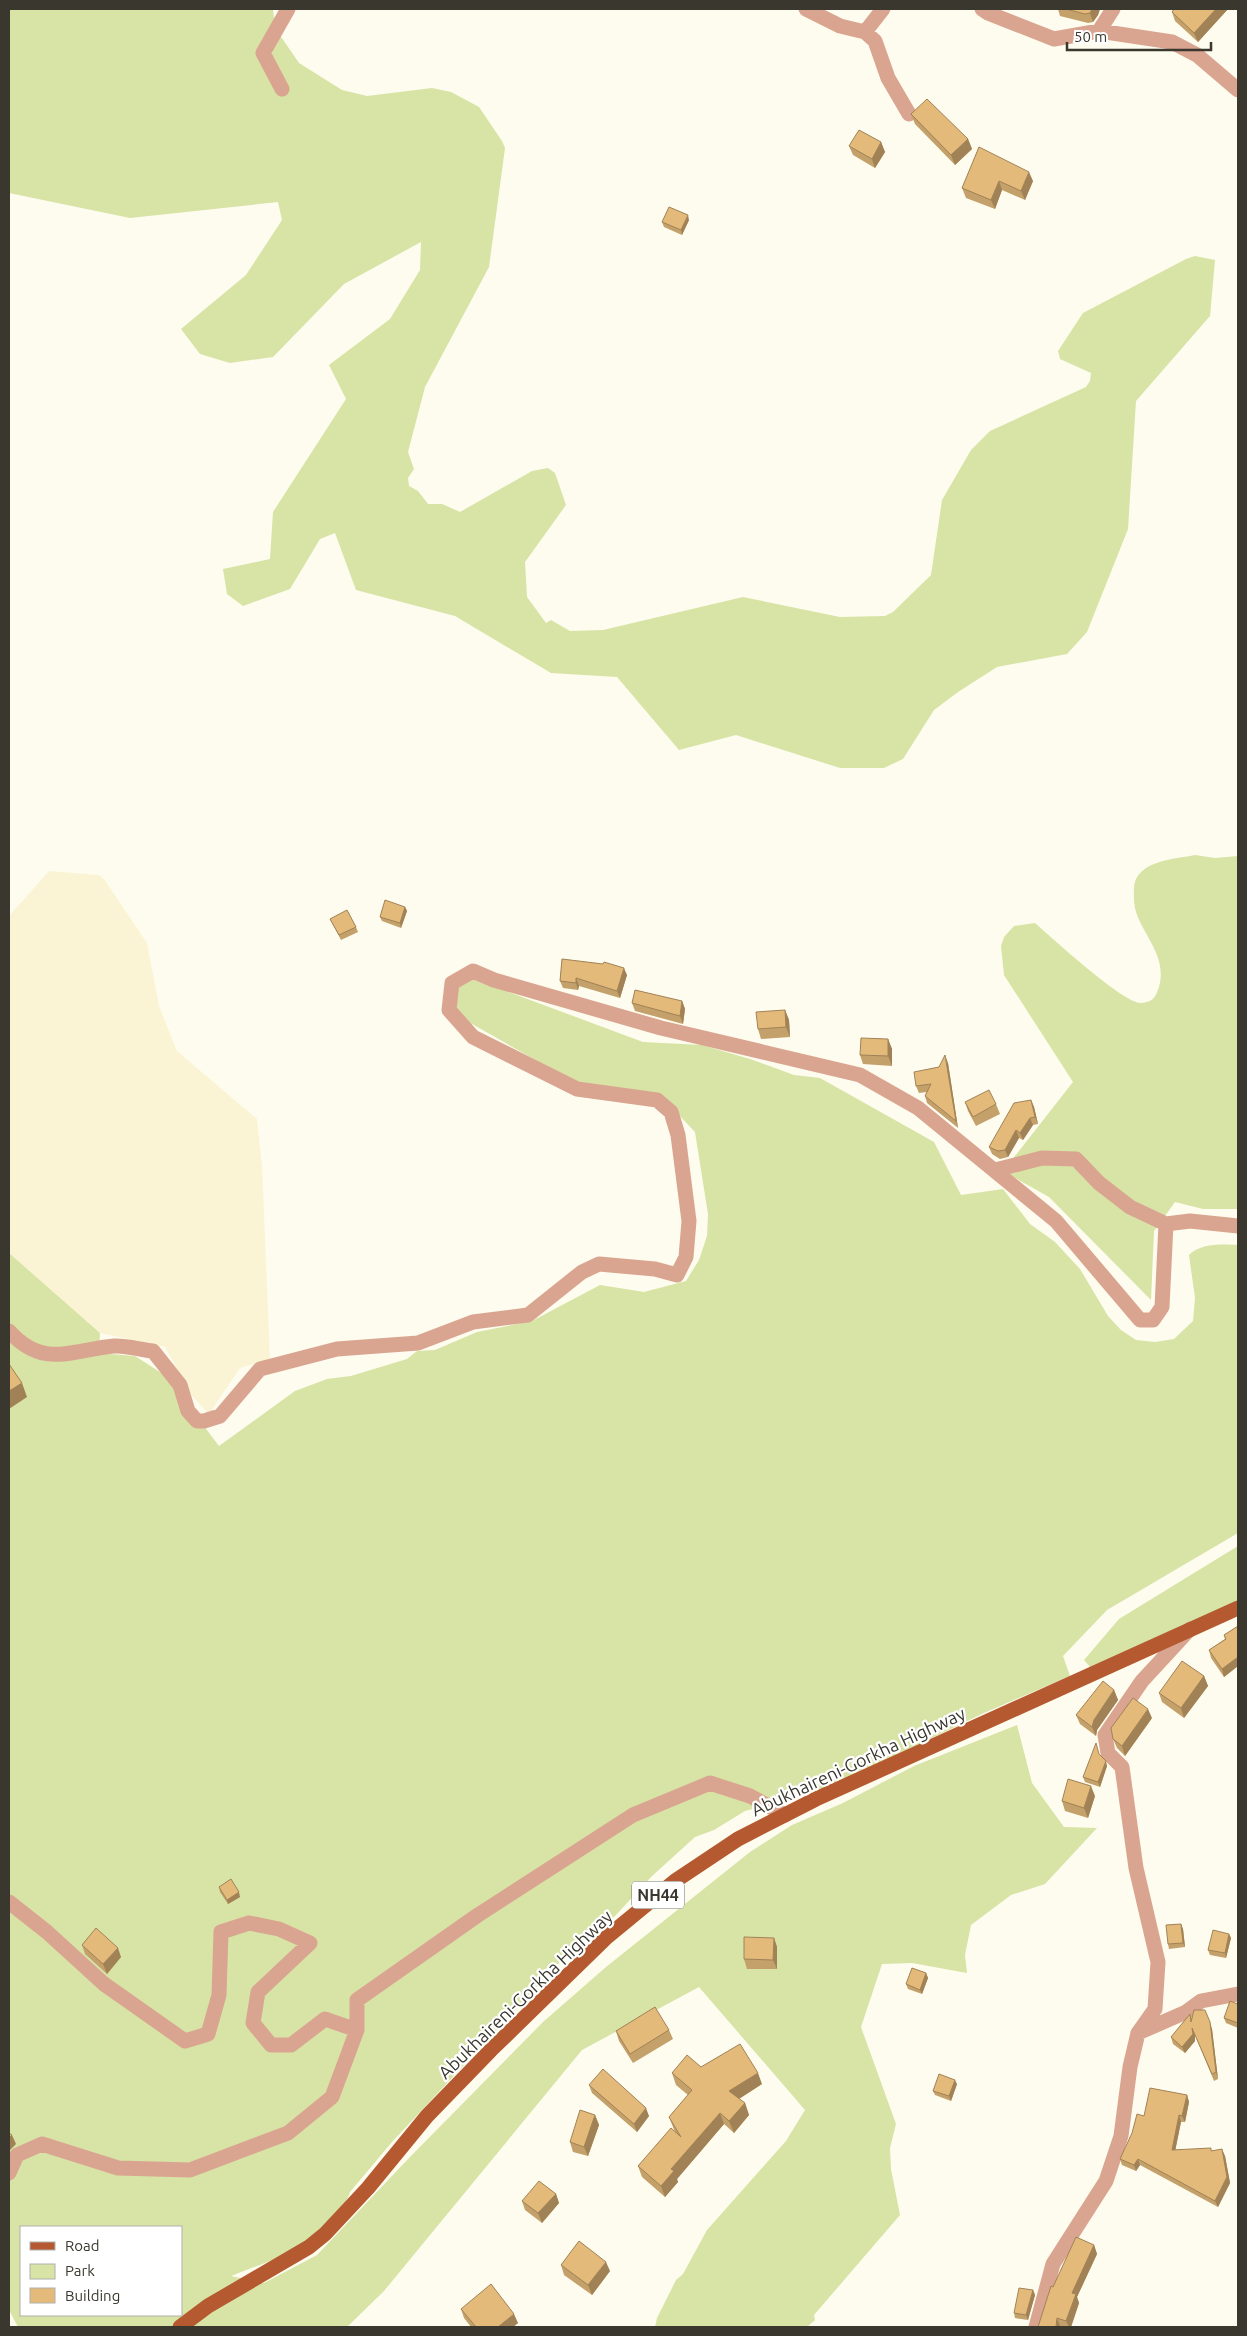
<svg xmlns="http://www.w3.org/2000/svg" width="1247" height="2336" font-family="Ubuntu,sans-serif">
<rect width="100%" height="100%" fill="#fefcee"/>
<!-- built -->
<path fill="#faf4d5" d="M49 871 99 875 104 879 147 943 159 1006 177 1051 257 1119 262 1166 270 1359 240 1368 209 1414 192 1396 165 1347 100 1333 9 1253V916Z"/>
<!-- green -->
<path fill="#d8e3a6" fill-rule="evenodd" d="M9 9H273L275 28 299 63 342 90 367 96 432 88 451 92 479 107 502 141 505 148 489 267 425 387 408 452 414 469 408 478 409 486 418 491 428 504H442L460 512 532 471 548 468 555 473 566 505 525 562 527 597 546 623 551 620 570 631 603 630 743 597 840 617 885 616 893 612 931 575 942 500 971 450 990 431 1086 387 1090 381 1091 373 1060 359 1058 351 1083 313 1186 259 1195 256 1215 260 1210 316 1136 401 1128 529 1087 632 1067 654 997 667 958 692 934 710 903 759 884 768H840L736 735 679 750 617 677 551 673 455 616 356 590 335 533 320 539 290 589 243 606 227 594 223 569 270 559 273 512 346 399 329 365 390 319 420 270 421 242 344 284 273 357 230 363 200 354 181 329 246 275 282 220 278 202 130 218 9 193Z
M1195 855 1215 858 1238 856V1209H1203L1175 1202 1154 1231 1151 1300 1049 1197 994 1166 1011 1161 1073 1082 1004 975 1001 946 1004 937 1014 926 1035 923C1051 937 1124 1004 1141 1003 1153 1002 1155 998 1159 987 1168 955 1141 934 1135 908 1134 902 1133 887 1135 882 1142 860 1176 859 1195 855Z
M471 978 643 1042 702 1045 750 1059 794 1075 820 1078 934 1142 961 1195 1003 1189 1030 1224 1055 1242 1080 1269 1108 1316 1121 1330 1136 1340 1155 1342 1174 1339 1193 1321 1195 1298 1189 1255C1200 1243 1223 1244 1238 1245V1533L1107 1610 1063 1656 1070 1676 984 1713 821 1791 745 1811 714 1830 695 1837 651 1877 615 1916 565 1957 392 2142 350 2192C348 2201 342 2203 339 2212L301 2249 231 2276 264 2283 317 2255 409 2158 543 2022 606 1967 750 1852 792 1825 843 1803 914 1766 1017 1725 1032 1783 1064 1827 1097 1828 1045 1884 1011 1895 971 1925 965 1955 967 1973 912 1963 882 1964 861 2027 896 2124 890 2148 891 2169 900 2215 814 2315 815 2320 807 2327H655L657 2318 676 2280 683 2274 707 2230 786 2141 805 2110 699 1987 582 2050 384 2291 347 2327H18L9 2310V1253L100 1333 99 1353 135 1356 166 1376 219 1446 295 1391 327 1379 351 1376 407 1359 417 1351 435 1350 477 1332 532 1321 600 1285 644 1292 686 1281 699 1260 707 1236 708 1214 695 1132 658 1093 576 1083 465 1020 455 1007V986ZM21 2227H181V2315H21Z
M1238 1546V1602L1091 1668 1084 1660 1119 1619Z"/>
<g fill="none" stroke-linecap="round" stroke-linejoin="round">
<!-- street -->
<path stroke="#daa590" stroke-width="15" d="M806 9 840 26 865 32 875 41 888 78 909 114
M982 9 988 13 1054 39 1099 31 1172 42 1197 55 1238 90
M1099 31 1113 9
M865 32 883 9
M282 89 263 53 288 9
M995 1170 1042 1158 1076 1159 1099 1183 1130 1207 1166 1224
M9 1331C43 1369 71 1350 114 1346 126 1345 141 1350 153 1351L180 1385 188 1411 197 1421H204L220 1416 260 1369 337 1349 418 1343 473 1322 528 1315 582 1272 599 1264 655 1269 677 1275 686 1257 689 1221 678 1135 671 1112 657 1100 577 1089 473 1037 449 1010 452 983 473 971 494 980 661 1028 860 1075 918 1108 1056 1221 1140 1320H1153L1162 1307 1166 1224 1190 1221 1238 1226
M9 1902 47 1932 104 1984 185 2041 208 2034 219 1995 221 1932 249 1923 279 1929 310 1943 258 1992 253 2023 271 2045H291L325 2019 357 2030 332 2097 288 2133 190 2170 118 2168 42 2144 17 2155 9 2173
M357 2030V2000L478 1915 633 1815 710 1783 750 1796 785 1815
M1138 2033 1186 2012 1201 2001 1238 1994
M1036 2327 1053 2264 1106 2181 1121 2136 1130 2067 1138 2033 1155 2009 1158 1962 1136 1868 1122 1767 1108 1753 1105 1735 1142 1681 1190 1629"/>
<!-- primary -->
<path stroke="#b45930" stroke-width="15" d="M180 2327 208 2306 309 2247 325 2234 368 2188 427 2116 491 2050 607 1937 675 1881 738 1839 816 1799 1238 1608"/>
</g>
<!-- wall -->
<path fill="#c4a06a" d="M1058 9H1100L1098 15 1093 22 1088 23 1060 16Z
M1174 9H1228L1198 42 1175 21 1172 12Z
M911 114 968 139 972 149 955 165 915 124Z
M881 142 885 152 875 168 853 155 849 146Z
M979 147 1033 181 1025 200 1002 190 995 209 966 198 962 188Z
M689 220 682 235 664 227 662 222Z
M405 907 407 911 401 928 382 921 380 917Z
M330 919 356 927 358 932 341 940Z
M562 959 627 975 620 998 579 986 578 990 563 988 560 981Z
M682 1001 685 1009 683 1024 635 1011 632 1003Z
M785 1010 789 1020 790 1037 761 1039 758 1029Z
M888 1039 892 1049V1066L863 1064 860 1055Z
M948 1063 958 1128 927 1103 925 1096 927 1092 919 1093 916 1086 939 1067Z
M1031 1100 1034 1107 1038 1124 1033 1125 1023 1140 1019 1138 1008 1157 1000 1159 992 1154 989 1147Z
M965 1102 996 1104 1000 1114 976 1126 968 1111Z
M1238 1626V1666L1224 1677 1211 1658 1209 1650 1225 1639 1224 1635Z
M1204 1676 1208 1686 1184 1718 1162 1702 1159 1693Z
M1114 1690 1118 1700 1097 1730 1096 1736 1080 1724 1076 1715Z
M1152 1718 1125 1756 1117 1748 1113 1739Z
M1100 1755 1107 1766 1100 1787 1085 1782 1083 1777Z
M1095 1796 1088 1818 1065 1811 1062 1801Z
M219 1887 240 1897 228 1904 220 1892Z
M1181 1924 1183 1929 1185 1947 1169 1949 1168 1944Z
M1229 1934 1231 1938 1226 1958 1210 1955 1208 1950Z
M774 1938 777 1947V1969H747L744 1959Z
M82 1945 121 1957 107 1974 85 1954Z
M926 1973 928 1978 922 1994 908 1989 906 1984Z
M1238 2004V2028L1226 2023 1224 2018Z
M1190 2014 1192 2019 1212 2029 1218 2079 1214 2081 1195 2035V2041L1185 2053 1173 2044 1171 2037Z
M669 2030 673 2039 633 2063 619 2041 616 2031Z
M701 2067 762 2084 739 2099 745 2103 749 2115 734 2133 724 2124 677 2179 678 2182 665 2197 642 2177 638 2166 675 2132 669 2117 688 2095 676 2085 672 2073Z
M957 2084 951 2101 935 2095 933 2091Z
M589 2085 649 2116 637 2132 592 2093Z
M1187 2095 1189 2102 1185 2122H1181L1175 2150 1211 2151 1225 2156 1230 2183 1218 2207 1140 2165 1136 2171 1122 2165 1120 2159 1144 2116Z
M595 2115 599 2125 588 2156 573 2152 570 2142Z
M556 2194 559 2203 542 2223 525 2210 522 2201Z
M1094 2245 1097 2254 1077 2297 1079 2303 1071 2327 1039 2325 1053 2287Z
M561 2265 610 2271 592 2295 564 2275Z
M1033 2290 1035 2295 1028 2320 1015 2318 1014 2313Z
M461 2309 518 2323 513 2327H471L464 2318Z"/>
<!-- shaded-wall -->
<path fill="#a08256" d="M1092 9H1100L1098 15 1093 22 1090 13Z
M1216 9H1228L1198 42 1194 33Z
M968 139 972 149 955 165 951 155Z
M881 142 885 152 875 168 872 159Z
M1029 172 1033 181 1025 200 1021 191Z
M999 181 1002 190 995 209 991 200Z
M688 215 689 220 682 235 681 230Z
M405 907 407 911 401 928 400 923Z
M624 968 627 975 620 998 617 991Z
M576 978 579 986 578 990 576 983Z
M682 1001 685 1009 683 1024 680 1016Z
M785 1010 789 1020 790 1037 786 1027Z
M888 1039 892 1049V1066L888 1056Z
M945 1055 948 1063 958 1128 956 1121Z
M1031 1100 1034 1107 1038 1124 1035 1117Z
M1030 1118 1033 1125 1023 1140 1020 1133Z
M1016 1130 1019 1138 1008 1157 1005 1150Z
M22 1383 27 1397 9 1409V1391Z
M1238 1657V1666L1224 1677 1222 1669Z
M1204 1676 1208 1686 1184 1718 1181 1708Z
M1114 1690 1118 1700 1097 1730 1096 1736 1092 1727 1094 1720Z
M1148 1709 1152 1718 1125 1756 1122 1746Z
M1106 1761 1107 1766 1100 1787 1098 1782Z
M1091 1786 1095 1796 1088 1818 1084 1808Z
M239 1892 240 1897 228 1904 227 1900Z
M1181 1924 1183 1929 1185 1947 1183 1943Z
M1229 1934 1231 1938 1226 1958 1225 1953Z
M774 1938 777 1947V1969L773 1960Z
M118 1948 121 1957 107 1974 103 1964Z
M926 1973 928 1978 922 1994 920 1990Z
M1210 2022 1212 2029 1218 2079 1216 2072Z
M1192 2028 1195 2035V2041L1185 2053 1182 2047Z
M758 2073 762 2084 734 2102 729 2091Z
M955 2080 957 2084 951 2101 949 2096Z
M1187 2095 1189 2102 1185 2122 1182 2116Z
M745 2103 749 2115 734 2133 729 2121Z
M646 2108 649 2116 637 2132 634 2124Z
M720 2113 724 2124 677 2179 678 2182 665 2197 661 2186 671 2169Z
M595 2115 599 2125 588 2156 584 2147Z
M1179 2115 1181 2122 1174 2157 1172 2150Z
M12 2135 16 2144 9 2151V2138Z
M1222 2149 1225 2156 1230 2183 1218 2207 1215 2201Z
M1138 2159 1140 2165 1136 2171 1134 2165Z
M556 2194 559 2203 542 2223 538 2213Z
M1094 2245 1097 2254 1077 2297 1079 2303 1071 2327H1069L1066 2321 1072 2293Z
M606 2262 610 2271 592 2295 588 2285Z
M1033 2290 1035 2295 1028 2320 1026 2315Z
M514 2314 518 2323 513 2327H498Z
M1057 2318 1060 2326V2327H1056Z"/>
<!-- building -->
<path fill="#e4ba7b" stroke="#a08256" d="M1066 9H1092L1090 13 1085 14Z
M1174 9H1216L1194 33 1172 12Z
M927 99 968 139 951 155 911 114Z
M859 130 881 142 872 159 849 146Z
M979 147 1029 172 1021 191 999 181 991 200 962 188Z
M669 207 688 215 681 230 662 222Z
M385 900 405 907 400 923 380 917Z
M347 910 356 927 339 935 330 919Z
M562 959 603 964 604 962 624 968 617 991 576 978V983L560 981Z
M635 990 682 1001 680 1016 632 1003Z
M785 1010 786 1027 758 1029 756 1012Z
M861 1038 888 1039V1056L860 1055Z
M945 1055 956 1121 925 1096 931 1084 916 1086 914 1072 939 1067Z
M989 1090 996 1104 973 1117 965 1102Z
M1031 1100 1035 1117 1030 1118 1020 1133 1016 1130 1005 1150 998 1151 989 1147 1014 1103Z
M9 1364 22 1383 9 1391Z
M1238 1626V1657L1222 1669 1209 1650 1226 1639 1224 1635Z
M1182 1661 1204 1676 1181 1708 1159 1693Z
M1103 1681 1114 1690 1094 1720 1092 1727 1076 1715Z
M1133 1698 1148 1709 1122 1746 1113 1739 1111 1728Z
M1096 1743 1099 1754 1106 1761 1098 1782 1083 1777Z
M1068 1779 1091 1786 1084 1808 1062 1801Z
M231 1879 239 1892 227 1900 219 1887Z
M1181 1924 1183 1943 1168 1944 1166 1925Z
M96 1928 118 1948 103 1964 82 1945Z
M1213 1930 1229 1934 1225 1953 1208 1950Z
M744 1937 774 1938 773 1960 744 1959Z
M912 1968 926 1973 920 1990 906 1984Z
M1230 2001 1238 2004V2023L1224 2018Z
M655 2007 669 2030 630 2054 616 2031Z
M1194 2010H1205L1210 2022 1216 2072 1212 2074 1192 2028 1193 2034 1182 2047 1171 2037 1190 2014 1191 2022Z
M740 2044 758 2073 729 2091 745 2103 729 2121 720 2113 671 2169 674 2171 661 2186 638 2166 671 2128 681 2137 669 2117 692 2090 672 2073 687 2055 701 2067Z
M603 2069 646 2108 634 2124 589 2085Z
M939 2074 955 2080 949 2096 933 2091Z
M1150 2088 1187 2095 1182 2116 1179 2115 1172 2150 1211 2148V2151L1222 2149 1227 2177 1215 2201 1138 2159 1134 2165 1120 2159 1132 2133 1137 2114 1144 2116Z
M580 2110 595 2115 584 2147 570 2142Z
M9 2133 12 2135 9 2138Z
M539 2181 556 2194 538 2213 522 2201Z
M1076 2237 1094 2245 1072 2293 1076 2294 1066 2321 1057 2318 1056 2327H1038L1051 2286 1053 2287Z
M579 2241 606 2262 588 2285 561 2265Z
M491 2284 514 2314 498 2327H476L461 2309Z
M1019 2288 1033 2290 1026 2315 1014 2313Z"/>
<g text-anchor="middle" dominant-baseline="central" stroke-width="4.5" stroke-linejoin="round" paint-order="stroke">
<!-- shield labels -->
<rect fill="#fff" stroke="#74736d" stroke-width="1" x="632" y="1881.5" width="52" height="27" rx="4"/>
<g font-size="16" font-weight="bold" fill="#39372e">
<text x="658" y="1895">NH44</text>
</g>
<!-- street labels -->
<g font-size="18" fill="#39372e" stroke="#fff">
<text transform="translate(858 1761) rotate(-25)">Abukhaireni-Gorkha Highway</text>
<text transform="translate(525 1994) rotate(-44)">Abukhaireni-Gorkha Highway</text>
</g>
</g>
<!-- border -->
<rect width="1247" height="2336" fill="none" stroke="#39372e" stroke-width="20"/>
<!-- legend -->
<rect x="20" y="2226" width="162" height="90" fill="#ffffff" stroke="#b0afab"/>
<rect x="30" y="2242" width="25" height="8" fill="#b45930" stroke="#b0afab"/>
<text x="65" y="2251" font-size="15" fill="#39372e">Road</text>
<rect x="30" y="2264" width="25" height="15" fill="#d8e3a6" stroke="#b0afab"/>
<text x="65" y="2276" font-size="15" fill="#39372e">Park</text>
<rect x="30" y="2288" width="25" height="15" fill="#e4ba7b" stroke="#b0afab"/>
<text x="65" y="2301" font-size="15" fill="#39372e">Building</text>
<!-- scale -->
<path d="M1067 42v8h144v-8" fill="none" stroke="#39372e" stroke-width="2.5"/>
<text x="1074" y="42" font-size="15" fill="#39372e" stroke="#ffffff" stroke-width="4" paint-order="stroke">50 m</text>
</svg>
